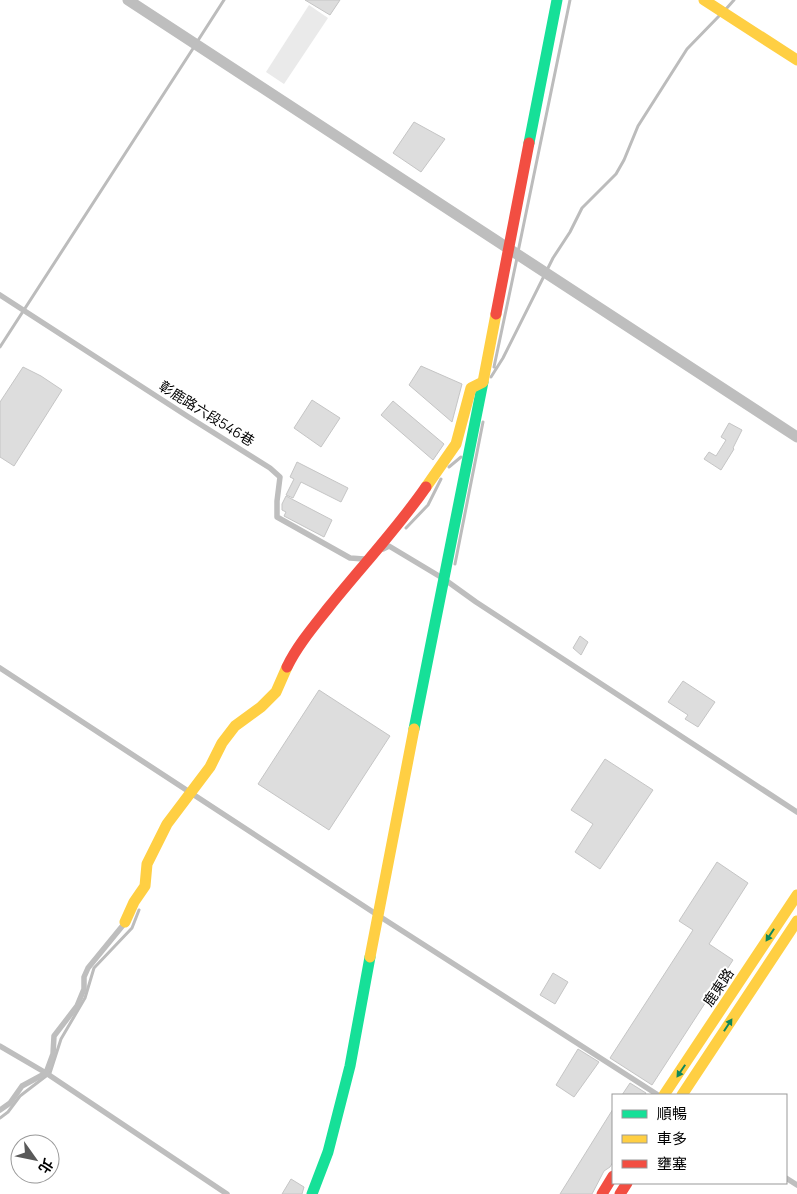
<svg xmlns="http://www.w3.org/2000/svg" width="797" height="1194" font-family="Manrope,'Noto Sans TC',sans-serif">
<rect width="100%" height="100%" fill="#fff"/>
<!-- green -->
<path fill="#eaeaea" d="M309 5 328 18 284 84 266 72Z"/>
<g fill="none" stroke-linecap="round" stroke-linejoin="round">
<!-- stream -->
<path stroke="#bcbcbc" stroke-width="3" d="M726 9 734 0
M197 42 224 0
M518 252 570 0
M0 347 194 47
M494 367 517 258
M491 377 503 358 553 258 570 232 582 208 616 174 624 160 638 126 687 49 720 15
M449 467 461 457
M406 528 428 505 441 479
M455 564 483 422
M0 1118 8 1112 20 1096 50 1073 61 1039 85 998 94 968 132 928 139 910"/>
</g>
<!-- building -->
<path fill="#ddd" stroke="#c5c5c5" d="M305 0H340L330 15Z
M414 122 445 139 421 172 393 153Z
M421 366 462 384 452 422 409 385Z
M23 367 41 376 62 390 14 466 0 457V402Z
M312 400 340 418 321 447 294 428Z
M393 401 444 444 433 460 381 415Z
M729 423 742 430 733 448 734 449 721 470 704 459 709 452 716 456 726 440 721 437Z
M297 462 348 488 341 502 301 482 293 498 286 495 294 479 290 477Z
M286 496 332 520 324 537 284 516 286 512 282 510V504Z
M580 636 588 642 581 655 573 648Z
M683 681 715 702 698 727 685 719 688 715 668 702Z
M319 690 390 736 329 830 258 784Z
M605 759 653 790 600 869 575 852 593 824 571 810Z
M717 862 748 883 709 944 733 960 652 1085 610 1058 693 930 679 921Z
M553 973 568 982 555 1004 540 995Z
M578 1049 599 1062 574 1097 556 1085Z
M630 1083 646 1093 645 1095H622Z
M613 1109V1162L610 1167 604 1171 592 1194H560Z
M291 1179 304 1187 302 1194H282Z"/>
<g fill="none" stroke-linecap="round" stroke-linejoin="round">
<!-- lane -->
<path stroke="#bebebe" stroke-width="5.5" d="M0 295 187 416 270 468 280 477 277 501V517L350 558 364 559
M383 549 389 546 444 579 476 602 797 812
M0 668 379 916 658 1095
M0 1046 46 1073 227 1194
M0 1110 10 1103 22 1086 46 1073 53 1054 54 1036 77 1006 84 989V977L88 968 124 924
M786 1178 797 1185"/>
<!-- street -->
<path stroke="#bebebe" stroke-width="11" d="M128 0 797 437"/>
<!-- fast -->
<path stroke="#16e098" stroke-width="11" d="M529 143 557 0
M414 729 483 382
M312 1194 328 1152 350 1066 370 957"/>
<!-- slow -->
<path stroke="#ffcf43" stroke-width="11" d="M704 0 797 60
M426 487 456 444 471 388 483 382 496 314
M125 922 134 902 145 886 147 864 167 824 210 767 222 743 235 726 261 707 276 692 287 667
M370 957 414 729
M664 1095 797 895
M682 1095 797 921"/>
<!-- jam -->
<path stroke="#f24e42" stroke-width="11" d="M496 314 529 143
M287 667C297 646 314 626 329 607 361 567 397 529 426 487
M602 1194 613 1176
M620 1194 627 1183"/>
</g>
<!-- one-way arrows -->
<defs><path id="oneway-solid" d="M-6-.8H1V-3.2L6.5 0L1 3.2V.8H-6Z" transform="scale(1.25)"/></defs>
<g fill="#0d865b">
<use href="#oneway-solid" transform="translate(770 935) rotate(123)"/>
<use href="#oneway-solid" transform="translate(728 1025) rotate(-57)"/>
<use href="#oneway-solid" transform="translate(681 1071) rotate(124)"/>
</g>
<g text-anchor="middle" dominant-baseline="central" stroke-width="4" stroke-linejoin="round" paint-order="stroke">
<!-- street labels -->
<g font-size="14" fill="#000" stroke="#fff">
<text transform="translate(207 413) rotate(32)">彰鹿路六段546巷</text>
<text transform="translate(718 987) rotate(-56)">鹿東路</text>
</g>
</g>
<!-- legend -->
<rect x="612" y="1094" width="175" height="90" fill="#ffffff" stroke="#999999"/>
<rect x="622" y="1110" width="25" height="8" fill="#16e098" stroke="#999999"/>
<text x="657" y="1119" font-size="15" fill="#000000">順暢</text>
<rect x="622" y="1135" width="25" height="8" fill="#ffcf43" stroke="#999999"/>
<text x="657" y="1144" font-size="15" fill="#000000">車多</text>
<rect x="622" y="1160" width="25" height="8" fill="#f24e42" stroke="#999999"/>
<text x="657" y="1169" font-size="15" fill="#000000">壅塞</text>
<!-- north arrow -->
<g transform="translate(35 1159) rotate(123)"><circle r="24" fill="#ffffff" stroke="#999999"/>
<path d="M0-4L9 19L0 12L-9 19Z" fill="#595959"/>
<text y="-8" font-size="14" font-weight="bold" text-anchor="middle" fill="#000000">北</text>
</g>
</svg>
